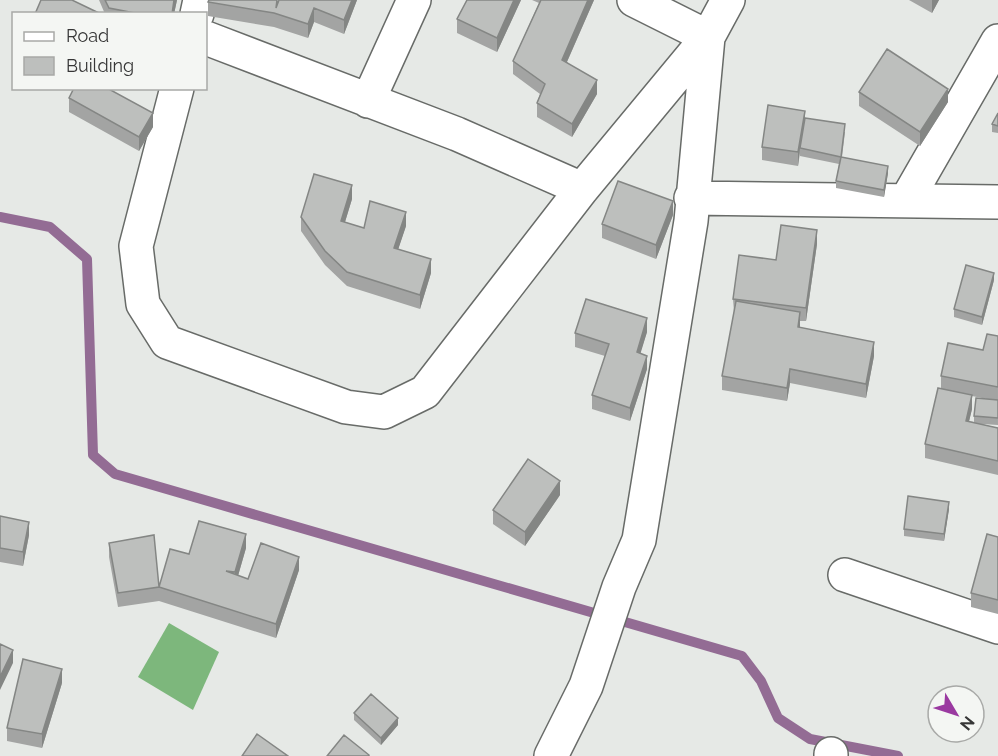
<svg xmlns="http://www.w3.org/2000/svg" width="998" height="756" font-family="Raleway,sans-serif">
<rect width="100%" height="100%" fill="#e6e9e6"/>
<!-- forest -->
<path fill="#7db77c" d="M169 623 219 652 193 710 138 677Z"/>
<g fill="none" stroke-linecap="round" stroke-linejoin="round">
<!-- stream -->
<path stroke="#936c94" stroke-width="10" d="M0 217 50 227 87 259 93 455 115 474 742 656 761 681 778 718 810 739 898 756"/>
<!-- minor casing -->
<g stroke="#686b68" stroke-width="36">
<path id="minor" d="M634 0 708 37
M197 14 200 0
M206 38 457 134 582 189
M177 88 136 246 143 304 167 342 346 407 384 412 425 392 582 189 708 37 728 0
M368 101 414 0
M691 198 998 202
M906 201 998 41
M845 575 998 627
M551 756 586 686 619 587 639 540 691 221 708 37
M831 756V754"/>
</g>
<!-- minor -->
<use href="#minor" stroke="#fff" stroke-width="33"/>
</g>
<!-- wall -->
<path fill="#a3a4a3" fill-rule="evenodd" d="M99 0H177L174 14H105Z
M357 0 344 34 314 22 308 38 274 27 208 16V2Z
M467 0H521L497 52 457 33V19Z
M532 0H594L567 62 597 94 572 137 537 117V103L540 94 513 74V61L539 3Z
M909 0H939L932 13Z
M71 88H107L153 127 139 151 69 112V98L73 90Z
M859 92 948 102 920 146 859 106Z
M998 113V133L992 132V124Z
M805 118 845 132 842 157 888 173 884 197 836 188V181L839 164 800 156V153L798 166 762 160V147Z
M352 199 345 222 364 228 406 226 398 249 431 273 420 309 347 286 325 265 301 231V217Z
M673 215 656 259 602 238V224Z
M817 244 806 321H800V327L874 356 866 398 790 383 787 401 722 390V376L734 312 733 299 776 260Z
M994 280 982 325 954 317V309Z
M647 332 640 353 647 369 630 421 592 409V395L605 356 575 347V333Z
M998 336V425L982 424 998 428V475L925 458V444L941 389V376L983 350ZM972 396 987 399 974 416V422L969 421 972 409Z
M560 495 525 546 493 524V510Z
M949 509 944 541 904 536V529Z
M0 516 29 535 23 566 0 562Z
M998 537V614L971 607V593Z
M109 543 159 587V601L118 607 109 557Z
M246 548 238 576 248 579 299 570 276 638 159 601V587L189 554Z
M62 683 42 748 7 741V728Z
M354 713 398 725 381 745 354 720Z"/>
<!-- shaded-wall -->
<path fill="#848684" d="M174 0H177L174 14H172Z
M352 0H357L344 34V20Z
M514 0H521L497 52V38Z
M588 0H594L562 73V60Z
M932 0H939L932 13Z
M314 8V22L308 38V24Z
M597 80V94L572 137V124Z
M948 89V102L920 146V132Z
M805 111V125L800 148 798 166V152Z
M153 113V127L139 151V137Z
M888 166V173L884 197V190Z
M352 185V199L341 235V221Z
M673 201V215L656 259V245Z
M406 212V226L394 262V248Z
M817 230V244L806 321V308Z
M431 259V273L420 309V295Z
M994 273V280L982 325V317Z
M800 312V326L798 340V327Z
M647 318V332L637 365V352Z
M874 342V356L866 398V384Z
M647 356V369L630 421V408Z
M790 369V383L787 401V388Z
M972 395V409L966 434V421Z
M560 481V495L525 546V532Z
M949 502V509L944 541V534Z
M29 522V535L23 566V552Z
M246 534V548L235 586V572Z
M299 557V570L276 638V624Z
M13 650V663L0 690V677Z
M62 669V683L42 748V734Z
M398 718V725L381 745V738Z"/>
<!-- building -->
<path fill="#bdbfbd" stroke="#848684" stroke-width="1.5" d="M41 0H72L101 14H35Z
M105 0H174L172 14H140L109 8Z
M209 0H277L276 8 279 0H352L344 20 314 8 308 24 274 13 208 2Z
M467 0H514L497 38 457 19Z
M541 0H588L562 60 597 80 572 124 537 103 545 84 513 61Z
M887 49 948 89 920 132 859 92Z
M74 88H107L153 113 139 137 69 98Z
M768 105 805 111 798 152 762 147Z
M998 113V126L992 124Z
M805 118 845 124 841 157 800 148Z
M841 157 888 166 884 190 836 181Z
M314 174 352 185 341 221 364 228 370 201 406 212 394 248 431 259 420 295 347 272 325 251 301 217Z
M618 181 673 201 656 245 602 224Z
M781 225 817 230 806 308 733 299 739 255 776 260Z
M966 265 994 273 982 317 954 309Z
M586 299 647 318 637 352 647 356 630 408 592 395 609 344 575 333Z
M736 301 800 312 798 327 874 342 866 384 790 369 787 388 722 376Z
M987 334 998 336V387L941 376 948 343 983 350Z
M938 388 972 395 966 421 998 428V461L925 444Z
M976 398 998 400V418L974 416Z
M528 459 560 481 525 532 493 510Z
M908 496 949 502 944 534 904 529Z
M0 516 29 522 23 552 0 548Z
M199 521 246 534 235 572 226 571 248 579 261 543 299 557 276 624 159 587 170 549 189 554Z
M987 534 998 537V600L971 593Z
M154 535 159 587 118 593 109 543Z
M0 644 13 650 0 677Z
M23 659 62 669 42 734 7 728Z
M371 694 398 718 381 738 354 713Z
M257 734 288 756H242Z
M344 735 369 755V756H327Z"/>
<!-- legend -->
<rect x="12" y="12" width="195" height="78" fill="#f4f6f3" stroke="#a8a9a7" stroke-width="1.5"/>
<rect x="24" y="32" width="30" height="9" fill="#ffffff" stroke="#a8a9a7" stroke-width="1.5"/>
<text x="66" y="42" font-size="18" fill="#363636">Road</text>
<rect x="24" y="57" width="30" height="18" fill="#bdbfbd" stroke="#a8a9a7" stroke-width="1.5"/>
<text x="66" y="72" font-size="18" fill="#363636">Building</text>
<!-- north arrow -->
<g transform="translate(956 714) rotate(129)"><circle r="28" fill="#f4f6f3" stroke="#a8a9a7" stroke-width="1.5"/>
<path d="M0-4.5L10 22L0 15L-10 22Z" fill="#9a39a0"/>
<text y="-9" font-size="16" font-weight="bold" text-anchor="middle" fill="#363636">N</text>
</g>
</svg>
